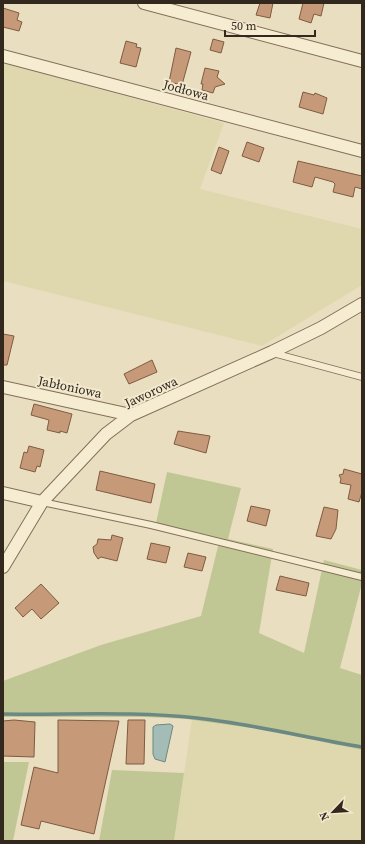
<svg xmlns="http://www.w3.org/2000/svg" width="365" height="844" font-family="'Source Serif 4',serif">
<rect width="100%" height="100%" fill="#eadec0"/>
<!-- farmland -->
<path fill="#dfd8ae" d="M4 63 224 123 200 189 362 229V285L262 346 3 281Z
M192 719 265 730 362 750V841H174Z"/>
<!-- green -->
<path fill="#c0c795" d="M167 472 241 488 228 539 273 549 259 633 304 653 324 560 362 570V583L340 668 362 675V750L265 730 186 719 146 717H3V681L101 645 201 616 220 538 156 523Z
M3 762H29L13 841H3Z
M112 770 184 773 174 841H99Z"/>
<!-- water -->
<path fill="#a3bcb5" stroke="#6b8982" d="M170 724 173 726 165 762 155 759 153 754V727L156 725Z"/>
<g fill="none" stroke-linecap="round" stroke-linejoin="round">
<!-- stream -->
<path stroke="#6b8982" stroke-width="3.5" d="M3 714C68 715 133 711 197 718 253 724 307 738 362 747"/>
</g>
<!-- building -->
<path fill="#c69a79" stroke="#7f5b41" d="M260 3H273L270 18 256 15Z
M303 3H324L321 16 314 14 311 23 299 19Z
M3 8 19 13 17 20 22 22 19 31 3 27Z
M213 39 224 42 221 53 210 50Z
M126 41 137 44 136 47 141 48 136 67 120 63Z
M176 48 191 52 182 85 169 82Z
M205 68 219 71 217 77 225 84 215 87 213 93 202 90 203 84H201Z
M303 92 314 95 315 93 327 98 323 114 299 107Z
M247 142 264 148 259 162 242 156Z
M219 147 229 151 221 174 211 170Z
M298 161 362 176V189L355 187 353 197 333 192 335 184 333 182 315 177 312 187 293 182Z
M3 334 14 336 7 365H3Z
M152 360 157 372 129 384 124 374Z
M34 404 72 414 67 433 60 431V433L47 430 49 420 31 415Z
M178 431 210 436 206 453 174 444Z
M29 446 44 450 40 467 37 466 35 472 20 468 24 452 27 453Z
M344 469 362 474V492L359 502 348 499 351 485 340 483 341 479 339 475 343 474Z
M100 471 155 484 151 503 96 490Z
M251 506 270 510 266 526 247 521Z
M324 507 338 510 336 529 331 539 316 536Z
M112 535 123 538 117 561 101 557 98 559 94 553 93 547 97 544 98 539 111 540Z
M151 543 170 547 166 563 147 559Z
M188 553 206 557 202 571 184 567Z
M280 576 309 583 306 596 276 590Z
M41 584 59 603 41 619 32 609 23 617 15 608Z
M14 720 35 722 34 757 3 756V721Z
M58 720 119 721 94 834 41 821 39 829 21 825 34 767 58 773Z
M128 720H145L144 764H126Z"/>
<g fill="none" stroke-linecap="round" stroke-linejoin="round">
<!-- lane casing -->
<g stroke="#827059" stroke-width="8">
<path id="lane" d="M273 353 362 377
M42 502 151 525 362 577"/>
</g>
<!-- street casing -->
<g stroke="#827059" stroke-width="14">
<path id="street" d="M144 3 362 61
M3 56 362 151
M3 387 131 415
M3 493 42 502
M3 567 42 502 106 434 131 415 272 352 321 328 362 304"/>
</g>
<!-- lane -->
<use href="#lane" stroke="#f6ecd2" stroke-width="6"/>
<!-- street -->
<use href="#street" stroke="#f6ecd2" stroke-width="12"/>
</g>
<g text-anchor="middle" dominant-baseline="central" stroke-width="4" stroke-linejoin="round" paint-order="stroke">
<!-- street labels -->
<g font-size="13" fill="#32281d" stroke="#f2e9cf">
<text transform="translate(186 90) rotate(15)">Jodłowa</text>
<text transform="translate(70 387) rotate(12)">Jabłoniowa</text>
<text transform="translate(151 392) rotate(-25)">Jaworowa</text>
</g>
</g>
<!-- border -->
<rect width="365" height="844" fill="none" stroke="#32281d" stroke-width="8"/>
<!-- north arrow -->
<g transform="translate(333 812) rotate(245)" stroke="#f2e9cf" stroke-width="3" paint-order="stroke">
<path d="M0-3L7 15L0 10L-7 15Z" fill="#32281d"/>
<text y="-6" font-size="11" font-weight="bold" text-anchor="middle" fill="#32281d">N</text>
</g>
<!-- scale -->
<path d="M225 30v6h90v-6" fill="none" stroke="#32281d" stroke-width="2"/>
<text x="231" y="30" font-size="12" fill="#32281d" stroke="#f2e9cf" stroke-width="3" paint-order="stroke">50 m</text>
</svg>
